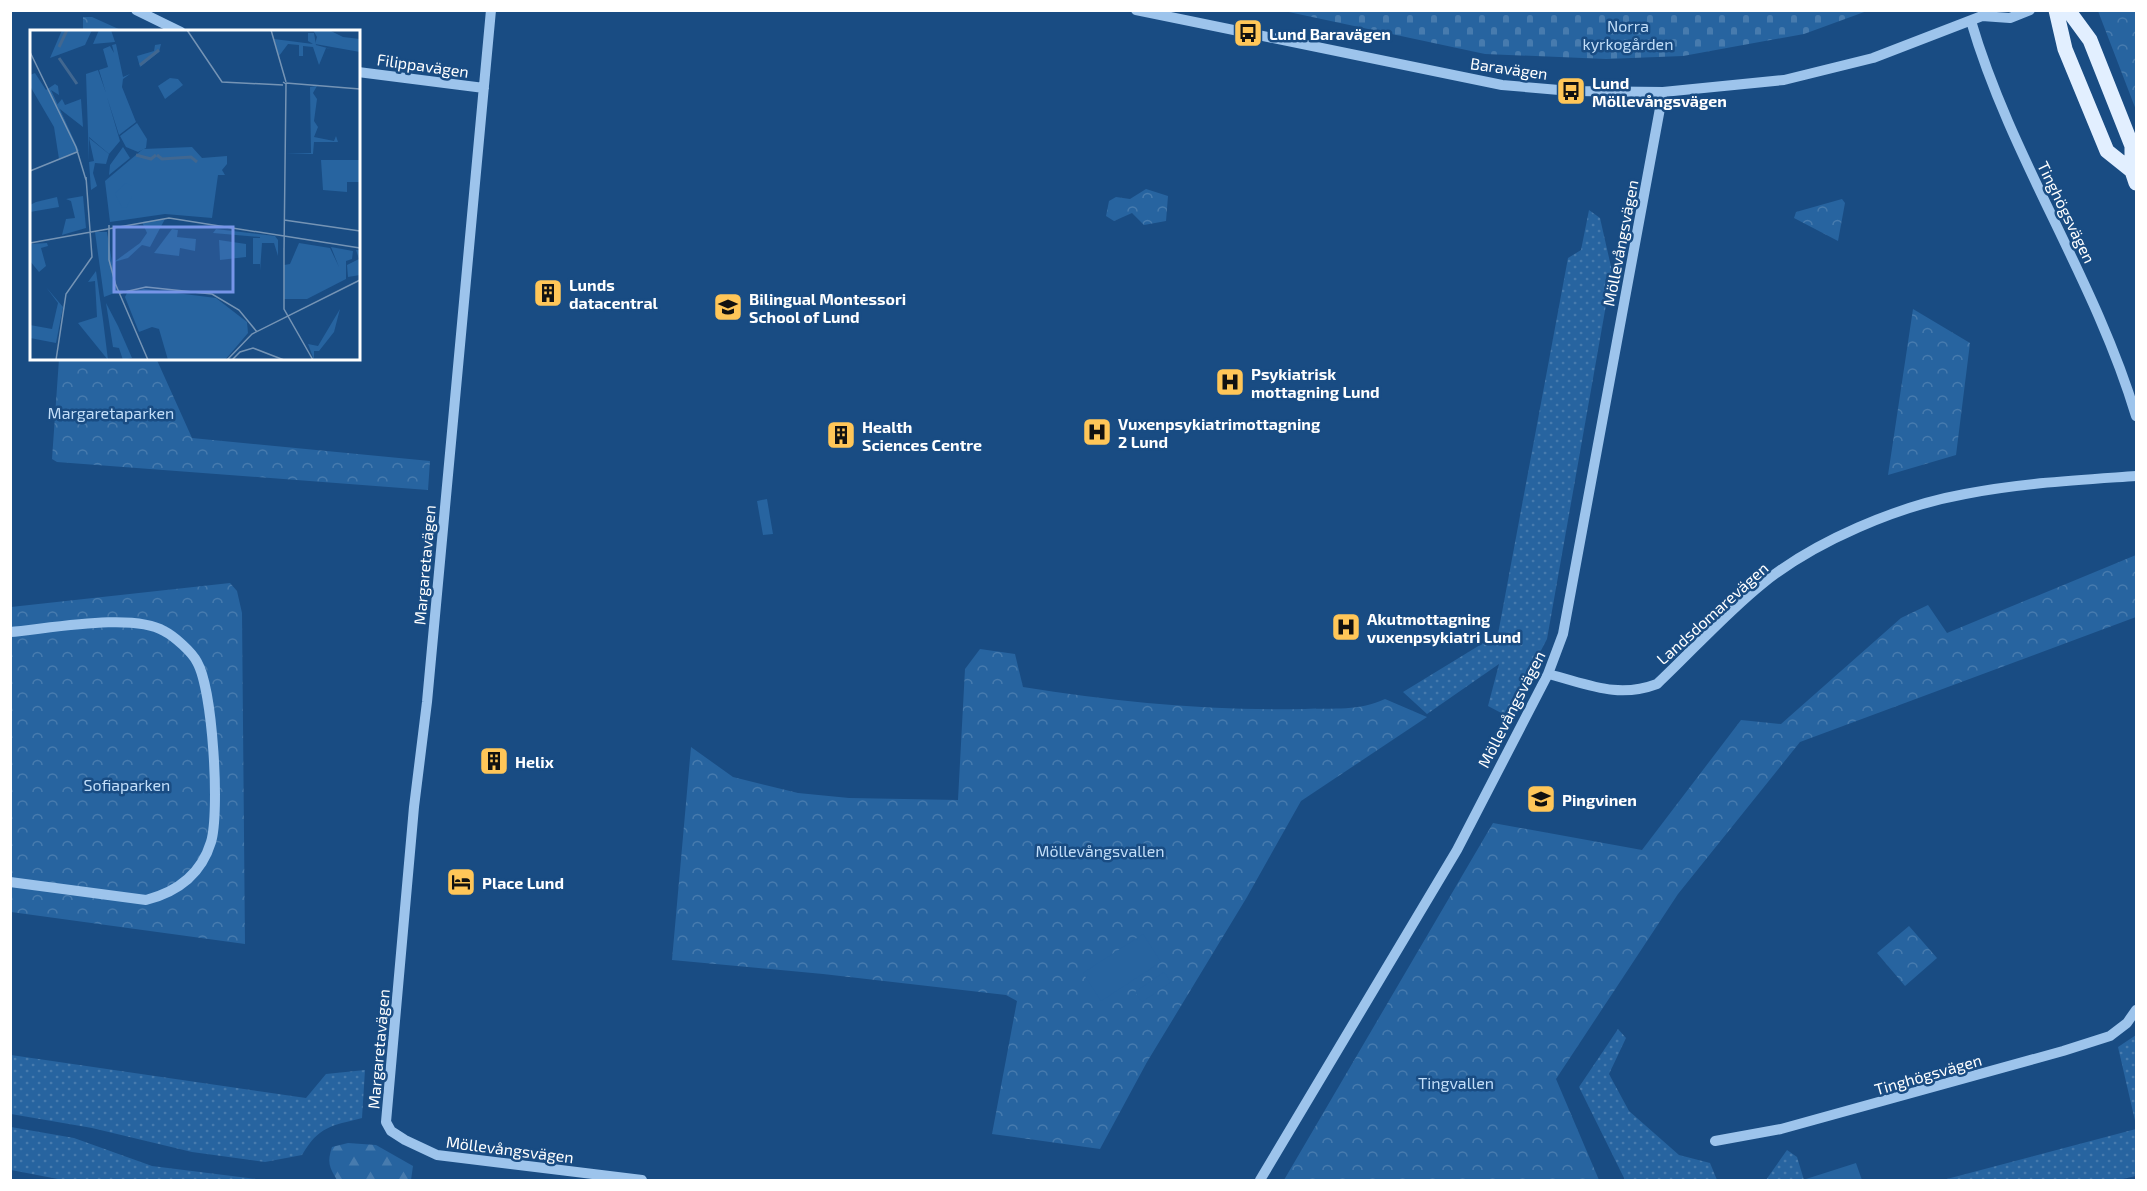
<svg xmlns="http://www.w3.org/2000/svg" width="2147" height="1191" font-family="'Exo 2',sans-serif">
<defs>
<pattern id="grass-dots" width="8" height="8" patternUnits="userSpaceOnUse" patternTransform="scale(1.5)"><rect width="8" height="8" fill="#2764a0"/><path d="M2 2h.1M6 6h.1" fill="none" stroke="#477bae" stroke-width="1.8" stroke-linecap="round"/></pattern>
<pattern id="forest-firs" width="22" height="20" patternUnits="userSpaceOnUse" patternTransform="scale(1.5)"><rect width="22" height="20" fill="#2764a0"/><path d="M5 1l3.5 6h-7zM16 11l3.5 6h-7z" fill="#477bae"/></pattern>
<pattern id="cemetery-stones" width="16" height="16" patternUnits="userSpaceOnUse" patternTransform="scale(1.5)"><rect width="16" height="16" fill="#2764a0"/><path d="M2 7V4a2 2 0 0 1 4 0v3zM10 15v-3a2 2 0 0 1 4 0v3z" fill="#477bae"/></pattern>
<pattern id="park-crowns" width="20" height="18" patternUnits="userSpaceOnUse" patternTransform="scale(1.5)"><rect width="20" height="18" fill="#2764a0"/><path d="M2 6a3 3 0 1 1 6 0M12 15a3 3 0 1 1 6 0" fill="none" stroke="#477bae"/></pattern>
</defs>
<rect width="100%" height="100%" fill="#194c83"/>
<!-- grass -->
<path fill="url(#grass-dots)" d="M1589 210 1600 218 1612 271 1547 639 1507 716 1488 706 1499 664 1427 714 1403 692 1498 634 1568 258 1581 250Z
M1618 1029 1626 1038 1609 1074 1629 1111 1679 1155 1710 1163 1717 1180H1625L1579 1087Z
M2136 1035V1125L2118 1047Z
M11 1055 306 1098 326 1074 365 1070 362 1118C331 1126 319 1126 302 1155L265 1162 192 1152 92 1128 11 1114Z
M11 1127 74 1138 152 1166 264 1180H63L11 1170Z
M2136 1129V1176L2118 1180H1943Z
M1787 1150 1797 1157 1804 1180H1766Z"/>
<!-- forest -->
<path fill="url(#forest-firs)" d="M348 1143 376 1145 413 1166 411 1180H337C329 1167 327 1162 332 1147Z"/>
<!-- cemetery -->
<path fill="url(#cemetery-stones)" d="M1284 11H1867L1804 34 1683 56 1606 59 1485 54Z"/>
<!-- park -->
<path fill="url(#park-crowns)" d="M2098 11H2136V110Z
M83 17H92L123 31H83Z
M1146 189 1168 196 1166 221 1144 225 1132 213 1114 221 1106 216 1109 201 1116 197 1130 199Z
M1842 199 1845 203 1838 241 1794 218 1796 212Z
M1913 309 1970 343 1956 455 1888 475Z
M156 358 192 438 430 461 428 490 57 462 52 459 59 359Z
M2136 555V617L1800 742 1678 894 1556 1079 1599 1180H1284L1493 823 1642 850 1741 720 1781 724 1901 618 1928 605 1947 633Z
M230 583 237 591 242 613 245 944 11 912V607Z
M980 649 1015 654 1023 687C1116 702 1211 711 1305 709 1333 708 1360 711 1385 699L1427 717 1301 801 1247 897 1147 1062 1100 1149 992 1134 1017 1001 1006 995 823 974 672 960 691 747 733 777 798 793 849 798 958 800 965 669Z
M1909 926 1937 958 1905 986 1877 953Z"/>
<!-- pitch -->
<path fill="#2764a0" d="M767 499 773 534 763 535 757 501Z
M1143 934 1161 962 1101 1001 1083 973Z
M1164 972 1171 982 1142 1002 1135 992Z
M1856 1163 1862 1180H1807L1806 1179Z"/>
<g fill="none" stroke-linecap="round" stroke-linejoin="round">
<!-- minor -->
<path stroke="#9dc4ec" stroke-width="10" d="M136 10 181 32
M491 10 427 702 414 807 386 1122 391 1131 405 1140 437 1155 642 1180
M1136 10 1502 85 1571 91 1663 92 1784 80 1873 58 1982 16 2010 18 2030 10
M1971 21C2011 158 2095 279 2136 416
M358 72 484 88
M10 632C47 629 133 612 164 631 174 636 192 652 197 662 213 690 220 812 211 842 201 875 177 892 146 900L10 882
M1548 674C1588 684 1617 699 1657 684 1692 651 1725 614 1762 584 1815 541 1898 506 1965 494 2021 483 2079 480 2136 476
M1715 1141 1781 1129 2063 1051 2110 1036 2127 1023 2136 1010
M1260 1180 1457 850 1548 674 1563 634 1663 92"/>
<!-- major -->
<path stroke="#e2efff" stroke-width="15" d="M2056 10 2065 49 2107 151 2132 171
M2068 10 2090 40 2132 146V171L2136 183"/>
</g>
<!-- icons -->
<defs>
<g id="bus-square" transform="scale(1.5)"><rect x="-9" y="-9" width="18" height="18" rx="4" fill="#ffc658" stroke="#194c83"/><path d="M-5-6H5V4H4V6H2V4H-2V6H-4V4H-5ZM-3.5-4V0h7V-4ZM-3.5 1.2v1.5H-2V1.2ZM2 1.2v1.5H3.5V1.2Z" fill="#111"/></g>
<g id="building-square" transform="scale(1.5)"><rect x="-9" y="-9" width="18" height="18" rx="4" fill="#ffc658" stroke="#194c83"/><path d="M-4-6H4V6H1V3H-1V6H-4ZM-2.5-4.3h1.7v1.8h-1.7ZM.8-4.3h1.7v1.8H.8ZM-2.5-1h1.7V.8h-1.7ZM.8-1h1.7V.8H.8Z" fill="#111"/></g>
<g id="school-square" transform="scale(1.5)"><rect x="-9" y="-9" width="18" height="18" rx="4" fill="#ffc658" stroke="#194c83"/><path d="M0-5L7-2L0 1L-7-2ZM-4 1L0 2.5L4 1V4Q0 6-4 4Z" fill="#111"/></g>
<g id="hospital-square" transform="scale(1.5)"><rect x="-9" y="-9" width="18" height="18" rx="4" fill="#ffc658" stroke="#194c83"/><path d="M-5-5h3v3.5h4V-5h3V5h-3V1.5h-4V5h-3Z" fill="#111"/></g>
<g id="hotel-square" transform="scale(1.5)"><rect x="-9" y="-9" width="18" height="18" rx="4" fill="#ffc658" stroke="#194c83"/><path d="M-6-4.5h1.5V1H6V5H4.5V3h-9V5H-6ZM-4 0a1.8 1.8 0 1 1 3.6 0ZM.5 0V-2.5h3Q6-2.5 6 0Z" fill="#111"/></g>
</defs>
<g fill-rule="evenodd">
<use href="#bus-square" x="1248" y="33"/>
<use href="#bus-square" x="1571" y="91"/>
<use href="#building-square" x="548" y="293"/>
<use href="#school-square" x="728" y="307"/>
<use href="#hospital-square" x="1230" y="382"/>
<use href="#hospital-square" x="1097" y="432"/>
<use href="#building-square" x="841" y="435"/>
<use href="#hospital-square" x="1346" y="627"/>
<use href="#building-square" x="494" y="761"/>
<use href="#school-square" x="1541" y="799"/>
<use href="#hotel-square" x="461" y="882"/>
</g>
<g text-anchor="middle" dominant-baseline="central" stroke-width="5" stroke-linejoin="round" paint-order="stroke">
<!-- park labels -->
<g font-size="16" fill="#c2def9" stroke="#194c83">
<text x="1628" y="25">Norra<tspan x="1628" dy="18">kyrkogården</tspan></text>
<text x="111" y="412">Margaretaparken</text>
<text x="127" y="784">Sofiaparken</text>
<text x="1100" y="850">Möllevångsvallen</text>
<text x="1456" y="1082">Tingvallen</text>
</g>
<!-- poi labels -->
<g font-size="16" font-weight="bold" fill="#fff" stroke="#194c83" text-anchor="start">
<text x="1269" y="33">Lund Baravägen</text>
<text x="1592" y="82">Lund<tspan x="1592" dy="18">Möllevångsvägen</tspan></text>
<text x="569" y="284">Lunds<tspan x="569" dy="18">datacentral</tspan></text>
<text x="749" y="298">Bilingual Montessori<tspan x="749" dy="18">School of Lund</tspan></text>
<text x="1251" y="373">Psykiatrisk<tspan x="1251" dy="18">mottagning Lund</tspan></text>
<text x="1118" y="423">Vuxenpsykiatrimottagning<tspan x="1118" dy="18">2 Lund</tspan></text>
<text x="862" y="426">Health<tspan x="862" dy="18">Sciences Centre</tspan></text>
<text x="1367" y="618">Akutmottagning<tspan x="1367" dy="18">vuxenpsykiatri Lund</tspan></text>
<text x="515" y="761">Helix</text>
<text x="1562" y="799">Pingvinen</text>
<text x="482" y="882">Place Lund</text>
</g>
<!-- street labels -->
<g font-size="16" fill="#fff" stroke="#194c83">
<text transform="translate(423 65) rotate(8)">Filippavägen</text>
<text transform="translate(1509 68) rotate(8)">Baravägen</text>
<text transform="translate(2067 212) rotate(64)">Tinghögsvägen</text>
<text transform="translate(1620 243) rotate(-79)">Möllevångsvägen</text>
<text transform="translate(424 565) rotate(-85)">Margaretavägen</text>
<text transform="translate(1712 613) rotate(-42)">Landsdomarevägen</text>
<text transform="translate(1511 709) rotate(-63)">Möllevångsvägen</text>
<text transform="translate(378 1049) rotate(-85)">Margaretavägen</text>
<text transform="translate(1928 1074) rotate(-16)">Tinghögsvägen</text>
<text transform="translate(510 1149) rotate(7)">Möllevångsvägen</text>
</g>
</g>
<!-- overview -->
<g transform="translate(30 30)">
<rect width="330" height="330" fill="#194c83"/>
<path d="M69 0H81L85 12 63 14ZM278 3H284L286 15 301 19 296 18 289 35 283 17 273 16V26H269V15L258 14 249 26 244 9 283 14 278 11ZM86 14 93 47 100 44 93 49 92 57 106 92 89 105 77 67 90 111 79 124 59 107V132L56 44 68 40 76 63 69 40 78 37 73 19 80 16 84 23 82 15ZM5 43 16 60 25 54 28 56 29 65 21 60 49 121 29 129 24 97 0 56V45ZM93 117 100 128 79 145 80 135ZM186 199 245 206 248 210V226L244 213H232L230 241V207L183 203ZM66 241 73 290 78 330 48 293 67 287 65 251 58 252ZM310 279 304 302 289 321H284V330L278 314 288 316Z" fill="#2764a0"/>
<path d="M32 69 35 75 51 69 53 97 26 76ZM59 108 79 124 76 134 65 133 63 143 67 156 61 160 59 132 64 131Z" fill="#2764a0"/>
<path d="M32 0H62L55 15 20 28ZM114 259 186 268 217 292 218 303 195 330H138L129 299 122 297 109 302 95 267 97 263Z" fill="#2764a0"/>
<path d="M283 0H299L313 7 330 9V22L285 14 287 7ZM131 14 129 22 110 37 107 26 124 21 125 15ZM140 48 148 49 153 55 135 69 128 56ZM287 56 283 63 287 69 284 91 288 97 284 107 304 111 306 106 308 112H284L283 124H255L281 123 280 57ZM162 117 172 128 197 126V134L192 140 195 145H188L182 188 135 184 80 192 75 151 113 119ZM291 130H330V152H317V162L293 160ZM53 166 56 198 32 205 36 189 45 188 41 171 36 169ZM27 167 29 177 0 182V175L6 172ZM135 189 120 217 112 215 98 228 84 232 110 213 117 203 112 192ZM142 199 148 200 147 207 166 209 165 221 150 218 149 226 124 223ZM65 202H77L87 262 74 267ZM189 210 216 214V227L190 230ZM17 213 18 216 11 218 16 236 9 242 0 231V214ZM16 257 33 277 26 313 0 308V295L22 299 28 273Z" fill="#2764a0"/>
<path d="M107 93 117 109 116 118 108 122 96 117 90 106ZM223 208H230V234H223ZM76 273 88 296 102 328 93 330 89 318 83 317Z" fill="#2764a0"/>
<path d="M96 153 102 156V166L97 177 92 178 85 163ZM269 213 300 218 309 237 301 217 323 221 322 229 316 231V249L277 269H254V235L260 234ZM326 220H330V245L318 247 317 235 329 229Z" fill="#2764a0"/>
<path fill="none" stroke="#416790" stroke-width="3" d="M29 17 37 0M29 28 47 54M110 35 129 20M106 125 121 129 126 125M127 125 132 129 161 127 167 132"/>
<path fill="none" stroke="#7594b5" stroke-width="1.5" d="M157 0 192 52 253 55M241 0 256 52M0 22 46 117 56 150M253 52 256 54 254 221M256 53 330 59M0 141 47 122M254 190 330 201M79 195V230L86 256M0 213 139 188 330 218M254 218V279L283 330M85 253 118 330M90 263 116 257 182 264 209 280 227 302M26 330 36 264 62 227 56 147M197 330 222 304 330 250M202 330 210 322 223 318 254 330"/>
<path fill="#7795e8" fill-opacity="0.15" stroke="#7795e8" stroke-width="3" d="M84 197H203V262H84Z"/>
<rect width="330" height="330" fill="none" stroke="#fff" stroke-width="3"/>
</g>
<!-- border -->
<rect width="2147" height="1191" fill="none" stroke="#ffffff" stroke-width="24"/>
</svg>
